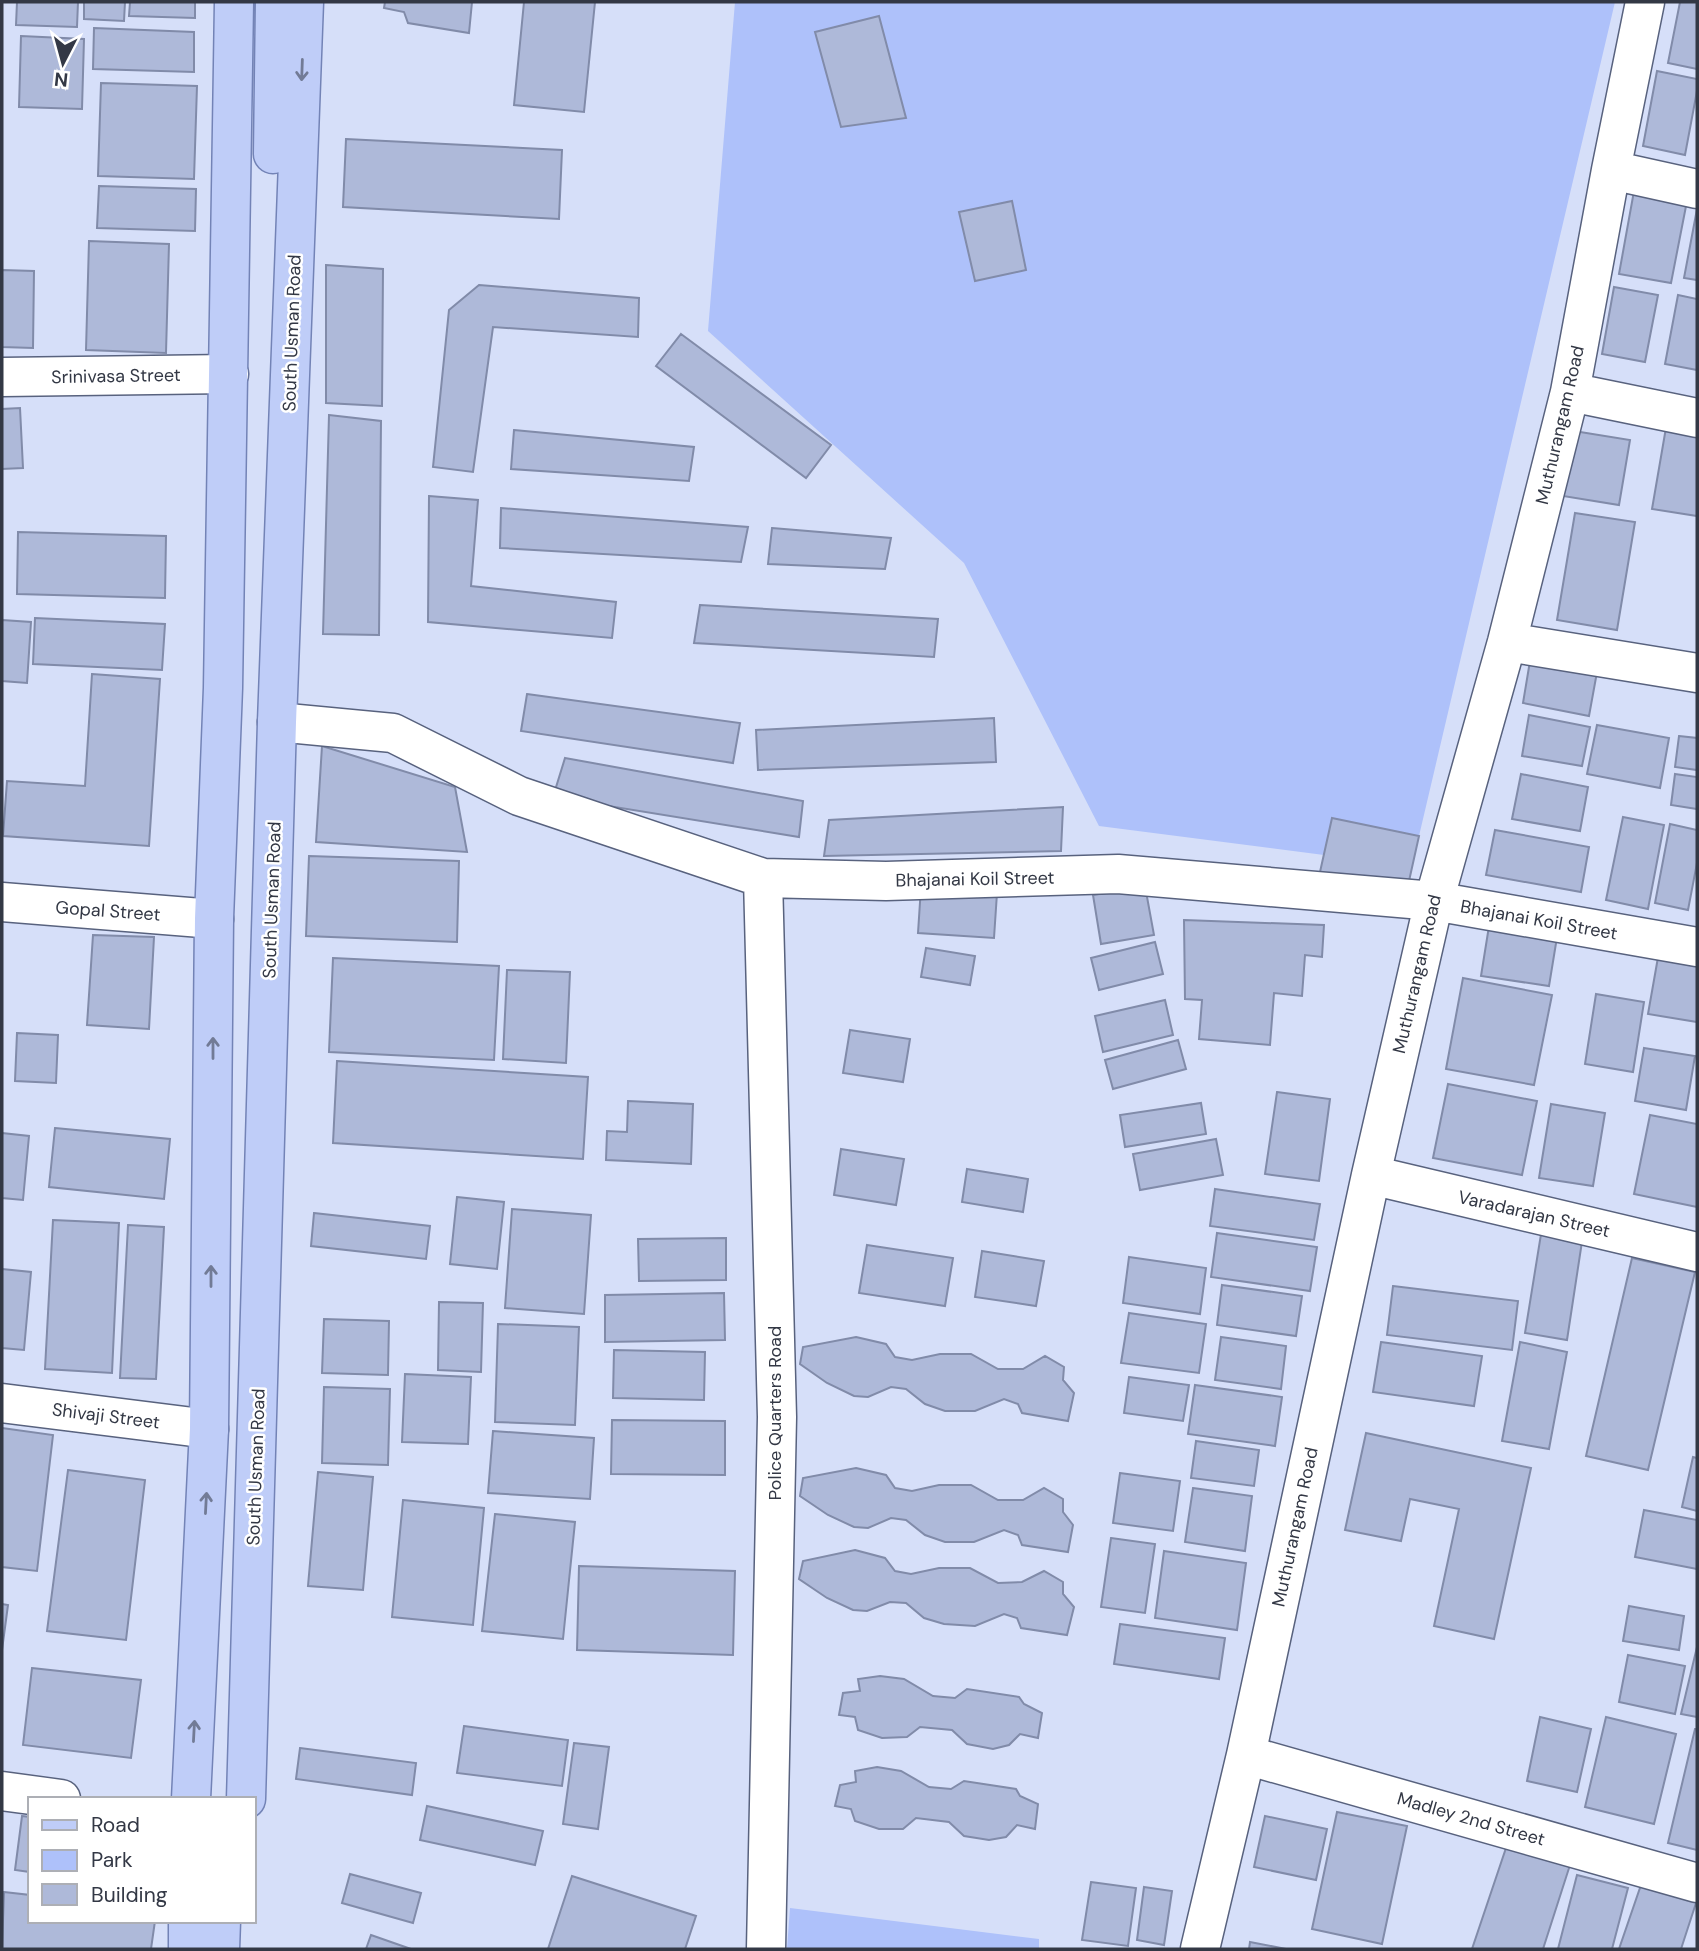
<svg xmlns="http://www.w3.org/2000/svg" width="1699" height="1951" font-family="'DM Sans',sans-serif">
<rect width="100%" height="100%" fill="#d6dff9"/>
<!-- green -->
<path fill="#aec1fa" d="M735 2H1615L1419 836 1332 818 1324 855 1099 826 964 563 708 331Z
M790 1908 1039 1939V1949H787Z"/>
<!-- building -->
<path fill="#aeb9d9" stroke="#818ba9" stroke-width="2" d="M17 2H78L77 27 16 25Z
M84 2H125L124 21 84 19Z
M130 2H195V18L129 16Z
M385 2H472L469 33 408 23 404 12 384 8Z
M524 2H595L584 112 514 105Z
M1680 2H1697V69L1668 63Z
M879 16 906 118 841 127 815 32Z
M94 28 194 32V72L93 69Z
M21 36 84 39 82 109 19 107Z
M1657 71 1697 79V91L1685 155 1643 146Z
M101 83 197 86 194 179 98 176Z
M346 139 562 150 559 219 343 207Z
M99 186 196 189 195 231 97 228Z
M1634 191 1687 201 1671 283 1619 274Z
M1012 201 1026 270 975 281 959 212Z
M1697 209V280L1684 278Z
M89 241 169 244 166 353 86 350Z
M326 265 383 269 382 406 326 403Z
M2 270 34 271 33 348 2 347Z
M479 285 639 298 638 337 493 327 473 472 433 467 449 310Z
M1614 287 1658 295 1645 362 1602 354Z
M1678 295 1697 299V370L1665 364Z
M681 334 831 445 806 478 656 366Z
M20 408 23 468 2 469V409Z
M329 415 381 421 379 635 323 634Z
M1668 416 1697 421V516L1652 509Z
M514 430 694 447 689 481 511 469Z
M1574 431 1630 440 1619 505 1563 496Z
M429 496 478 500 471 586 616 602 612 638 428 622Z
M501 508 748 527 741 562 500 548Z
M1575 513 1635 522 1617 630 1557 620Z
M772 528 891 538 885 569 768 564Z
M18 532 166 536 165 598 17 594Z
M700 605 938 619 934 657 694 643Z
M35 618 165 624 162 670 33 664Z
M2 620 31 622 27 683 2 681Z
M1530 661 1597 672 1589 716 1523 703Z
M92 674 160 679 149 846 3 836 7 781 85 786Z
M527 694 740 723 733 763 521 731Z
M1529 715 1590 727 1582 766 1522 756Z
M994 718 996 762 758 770 756 730Z
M1597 725 1669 738 1660 788 1587 774Z
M1679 736 1697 738V770L1675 767Z
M322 746 455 787 467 852 316 842Z
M565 758 803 801 799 837 553 797Z
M1521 774 1588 787 1580 831 1512 819Z
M1675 774 1697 777V809L1671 805Z
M1063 807 1061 851 824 856 829 820Z
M1623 817 1664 825 1648 909 1606 900Z
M1332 818 1419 836 1407 890 1320 872Z
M1670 824 1697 830V863L1688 910 1655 903Z
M1495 830 1589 847 1581 892 1486 875Z
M309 856 459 861 457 942 306 936Z
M1145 886 1154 935 1101 944 1093 895Z
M921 887 997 893 994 938 918 933Z
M1184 920 1324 925 1322 957 1305 955 1302 996 1274 993 1270 1045 1199 1039 1202 1000 1185 999Z
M1490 920 1558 931 1549 986 1481 976Z
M93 935 154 937 149 1029 87 1025Z
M1155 942 1163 974 1099 990 1091 958Z
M1660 946 1697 952V1022L1648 1014Z
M926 948 975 956 970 985 921 977Z
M333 958 499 966 494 1060 329 1052Z
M507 970 570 972 566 1063 503 1059Z
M1463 978 1552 995 1534 1085 1446 1069Z
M1596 994 1644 1002 1633 1072 1585 1064Z
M1165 1000 1173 1035 1103 1052 1095 1016Z
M850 1030 910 1039 903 1082 843 1073Z
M17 1033 58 1035 56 1083 15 1081Z
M1178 1040 1186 1069 1113 1089 1105 1060Z
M1644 1048 1695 1056 1686 1110 1635 1101Z
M337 1061 588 1077 583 1159 333 1143Z
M1448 1084 1537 1101 1522 1175 1433 1158Z
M1277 1092 1330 1099 1319 1181 1265 1174Z
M628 1101 693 1104 691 1164 606 1160 607 1131 627 1132Z
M1201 1103 1206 1134 1125 1147 1120 1115Z
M1551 1104 1605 1113 1593 1186 1539 1178Z
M1650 1115 1697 1124V1207L1634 1194Z
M55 1128 170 1139 164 1199 49 1187Z
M2 1133 29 1136 23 1200 2 1198Z
M1216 1139 1223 1175 1140 1190 1133 1154Z
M841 1149 904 1159 896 1205 834 1195Z
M967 1169 1028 1179 1023 1212 962 1202Z
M1215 1189 1320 1204 1314 1240 1210 1226Z
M457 1197 504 1202 497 1269 450 1264Z
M512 1209 591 1215 584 1314 505 1308Z
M314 1213 430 1226 426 1259 311 1246Z
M53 1220 119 1223 112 1373 45 1369Z
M128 1225 164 1227 156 1379 120 1378Z
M1542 1228 1583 1235 1567 1340 1525 1333Z
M1217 1233 1317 1247 1310 1291 1211 1277Z
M726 1238V1280L639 1281 638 1239Z
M867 1245 953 1258 945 1306 859 1293Z
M982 1251 1044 1261 1036 1306 975 1297Z
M1129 1257 1206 1268 1200 1314 1123 1303Z
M1632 1258 1695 1272 1648 1470 1586 1456Z
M2 1269 31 1272 24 1350 2 1348Z
M1222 1285 1302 1296 1296 1336 1217 1325Z
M1393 1286 1518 1301 1512 1350 1387 1335Z
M724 1293 725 1340 605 1342V1295Z
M439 1302 483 1303 481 1372 438 1370Z
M1129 1313 1206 1324 1199 1373 1121 1363Z
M324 1319 389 1321 388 1375 322 1373Z
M498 1324 579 1327 575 1425 495 1422Z
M856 1337 886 1344 895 1357 912 1360 940 1354H971L998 1369H1023L1045 1356 1064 1367 1063 1380 1074 1393 1068 1421 1022 1413 1018 1404 1004 1399 975 1411H945L925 1404 906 1389 891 1387 868 1397 854 1396 827 1383 800 1364 803 1347Z
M1221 1337 1286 1346 1281 1389 1215 1380Z
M1381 1342 1482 1356 1474 1406 1373 1392Z
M1520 1342 1567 1352 1549 1449 1502 1441Z
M614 1350 705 1352 704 1400 613 1398Z
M405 1374 471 1377 468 1444 402 1442Z
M1129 1377 1189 1385 1183 1421 1124 1413Z
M1195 1385 1282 1397 1275 1446 1188 1434Z
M324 1387 390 1389 388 1465 322 1463Z
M612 1420 725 1421V1475L611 1474Z
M2 1428 53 1435 37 1571 2 1567Z
M493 1431 594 1438 590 1499 488 1493Z
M1366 1433 1531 1468 1494 1639 1434 1626 1459 1509 1410 1499 1401 1541 1345 1530Z
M1196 1441 1259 1450 1254 1486 1191 1478Z
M1693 1457 1697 1458V1511L1682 1507Z
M856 1468 886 1475 895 1488 912 1491 939 1485H971L998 1500H1023L1044 1488 1063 1499V1512L1073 1525 1068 1552 1022 1545 1018 1535 1004 1530 974 1542H945L925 1535 906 1520 891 1518 868 1528 854 1527 828 1515 800 1496 803 1478Z
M68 1470 145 1480 126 1640 47 1631Z
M318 1472 373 1477 363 1590 308 1586Z
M1120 1473 1180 1481 1173 1531 1113 1523Z
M1193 1488 1252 1496 1245 1551 1185 1542Z
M403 1500 484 1508 473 1625 392 1617Z
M1644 1510 1697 1520V1569L1635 1557Z
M495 1514 575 1522 563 1639 482 1631Z
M1111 1538 1155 1544 1145 1613 1101 1607Z
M855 1550 885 1558 895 1571 911 1574 939 1568H970L998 1583 1022 1582 1044 1571 1063 1582V1594L1074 1607 1067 1635 1021 1628 1017 1618 1004 1614 975 1626 944 1624 924 1618 906 1603 890 1602 867 1611 853 1610 827 1598 799 1579 803 1561Z
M1164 1551 1246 1563 1237 1630 1155 1618Z
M579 1566 735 1571 733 1655 577 1650Z
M2 1604 8 1605 2 1650Z
M1629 1606 1684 1616 1679 1650 1623 1641Z
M1120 1624 1225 1638 1219 1679 1114 1664Z
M1697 1647V1717L1681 1714Z
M1628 1655 1685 1666 1675 1714 1619 1702Z
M32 1668 141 1680 131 1758 23 1745Z
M880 1676 904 1679 933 1696 955 1698 967 1689 1019 1697 1024 1704 1042 1713 1038 1738 1020 1734 1009 1745 993 1749 967 1744 952 1730 920 1727 907 1737 882 1738 858 1730 855 1717 839 1715 843 1693 860 1691 858 1679Z
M1540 1717 1591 1729 1577 1792 1527 1781Z
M1606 1717 1676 1734 1654 1824 1585 1807Z
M464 1726 568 1740 562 1786 457 1773Z
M1695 1729H1697V1850L1668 1843Z
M574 1743 609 1747 598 1829 563 1824Z
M300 1748 416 1763 412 1795 296 1779Z
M877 1767 901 1771 929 1787 951 1789 964 1781 1016 1789 1020 1796 1038 1804 1035 1829 1017 1825 1006 1837 989 1840 964 1836 949 1822 916 1818 903 1829H879L855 1821 851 1809 835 1806 840 1785 856 1782 855 1771Z
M427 1806 543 1831 535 1865 420 1840Z
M1337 1812 1407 1826 1382 1944 1312 1929Z
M22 1816 30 1817V1872L15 1870Z
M1265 1816 1327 1829 1316 1880 1254 1867Z
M1507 1845 1570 1865 1543 1949H1472Z
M350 1874 421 1893 413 1923 342 1903Z
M1577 1875 1628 1888 1612 1949H1558Z
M572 1876 696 1916 685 1949H548Z
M1091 1882 1136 1888 1128 1946 1082 1940Z
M1642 1882 1697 1900 1681 1949H1619Z
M1144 1887 1172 1891 1164 1945 1137 1940Z
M4 1892 30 1895V1921H155L151 1949H2Z
M371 1935 411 1949H366Z
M1250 1942 1286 1949H1249Z"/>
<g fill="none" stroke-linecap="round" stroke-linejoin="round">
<!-- minor casing -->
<g stroke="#58627e" stroke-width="41">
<path id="minor" d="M1611 170 1697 189
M2 377 229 374
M1570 392 1697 418
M1507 642 1697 673
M277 722 393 733 519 796 763 878 886 881 1118 874 1434 901 1697 947
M763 878 777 1417 766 1949
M2 902 214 919
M1371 1175 1697 1252
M2 1403 209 1429
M1246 1755 1697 1883
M2 1791 61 1799
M1200 1949 1246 1755 1371 1175 1434 901 1507 642 1570 392 1611 170 1645 2"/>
</g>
<!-- major casing -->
<g stroke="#7383b6" stroke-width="41">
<path id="major" d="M273 154 275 2
M191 1799 209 1429 214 919 223 688 234 2
M246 1799 277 722 304 2
M188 1949V1921
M220 1949 221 1921"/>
</g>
<!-- minor -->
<use href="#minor" stroke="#fff" stroke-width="38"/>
<!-- major -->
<use href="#major" stroke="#bfcdf8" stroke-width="38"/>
</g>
<!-- one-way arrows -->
<defs><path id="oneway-shaft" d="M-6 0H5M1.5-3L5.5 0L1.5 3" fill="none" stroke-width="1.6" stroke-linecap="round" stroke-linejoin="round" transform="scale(1.75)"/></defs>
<g stroke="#727b96">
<use href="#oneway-shaft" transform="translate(302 70) rotate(92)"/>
<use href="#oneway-shaft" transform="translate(213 1048) rotate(-90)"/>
<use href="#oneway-shaft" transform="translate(211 1276) rotate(-90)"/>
<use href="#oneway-shaft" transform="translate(206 1503) rotate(-87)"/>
<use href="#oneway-shaft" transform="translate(194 1731) rotate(-87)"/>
</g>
<g text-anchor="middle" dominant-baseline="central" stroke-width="5" stroke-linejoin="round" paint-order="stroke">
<!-- street labels -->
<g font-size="18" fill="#333845" stroke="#fff">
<text transform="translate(292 333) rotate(-88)">South Usman Road</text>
<text transform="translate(116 376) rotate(-1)">Srinivasa Street</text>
<text transform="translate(1560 425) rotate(-77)">Muthurangam Road</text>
<text transform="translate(975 879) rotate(-1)">Bhajanai Koil Street</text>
<text transform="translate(272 900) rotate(-88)">South Usman Road</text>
<text transform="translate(108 911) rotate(4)">Gopal Street</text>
<text transform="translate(1539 920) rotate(10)">Bhajanai Koil Street</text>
<text transform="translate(1417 974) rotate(-77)">Muthurangam Road</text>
<text transform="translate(1534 1214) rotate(13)">Varadarajan Street</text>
<text transform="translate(775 1413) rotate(-90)">Police Quarters Road</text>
<text transform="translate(106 1416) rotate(7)">Shivaji Street</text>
<text transform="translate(256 1467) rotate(-88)">South Usman Road</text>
<text transform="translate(1295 1527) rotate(-78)">Muthurangam Road</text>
<text transform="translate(1471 1819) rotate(16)">Madley 2nd Street</text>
</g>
</g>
<!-- border -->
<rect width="1699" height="1951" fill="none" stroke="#333845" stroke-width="7"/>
<!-- legend -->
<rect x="28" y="1797" width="228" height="126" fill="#ffffff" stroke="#adafb5" stroke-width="2"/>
<rect x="42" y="1820" width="35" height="10" fill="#bfcdf8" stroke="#adafb5" stroke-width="2"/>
<text x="91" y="1832" font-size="21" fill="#333845">Road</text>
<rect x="42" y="1850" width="35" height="21" fill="#aec1fa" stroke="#adafb5" stroke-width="2"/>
<text x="91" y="1867" font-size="21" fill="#333845">Park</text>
<rect x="42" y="1884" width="35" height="21" fill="#aeb9d9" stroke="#adafb5" stroke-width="2"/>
<text x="91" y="1902" font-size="21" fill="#333845">Building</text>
<!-- north arrow -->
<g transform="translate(63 63) rotate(186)" stroke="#ffffff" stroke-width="5" paint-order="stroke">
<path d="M0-5L12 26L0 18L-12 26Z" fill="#333845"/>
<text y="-10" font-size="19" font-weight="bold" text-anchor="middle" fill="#333845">N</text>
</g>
</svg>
